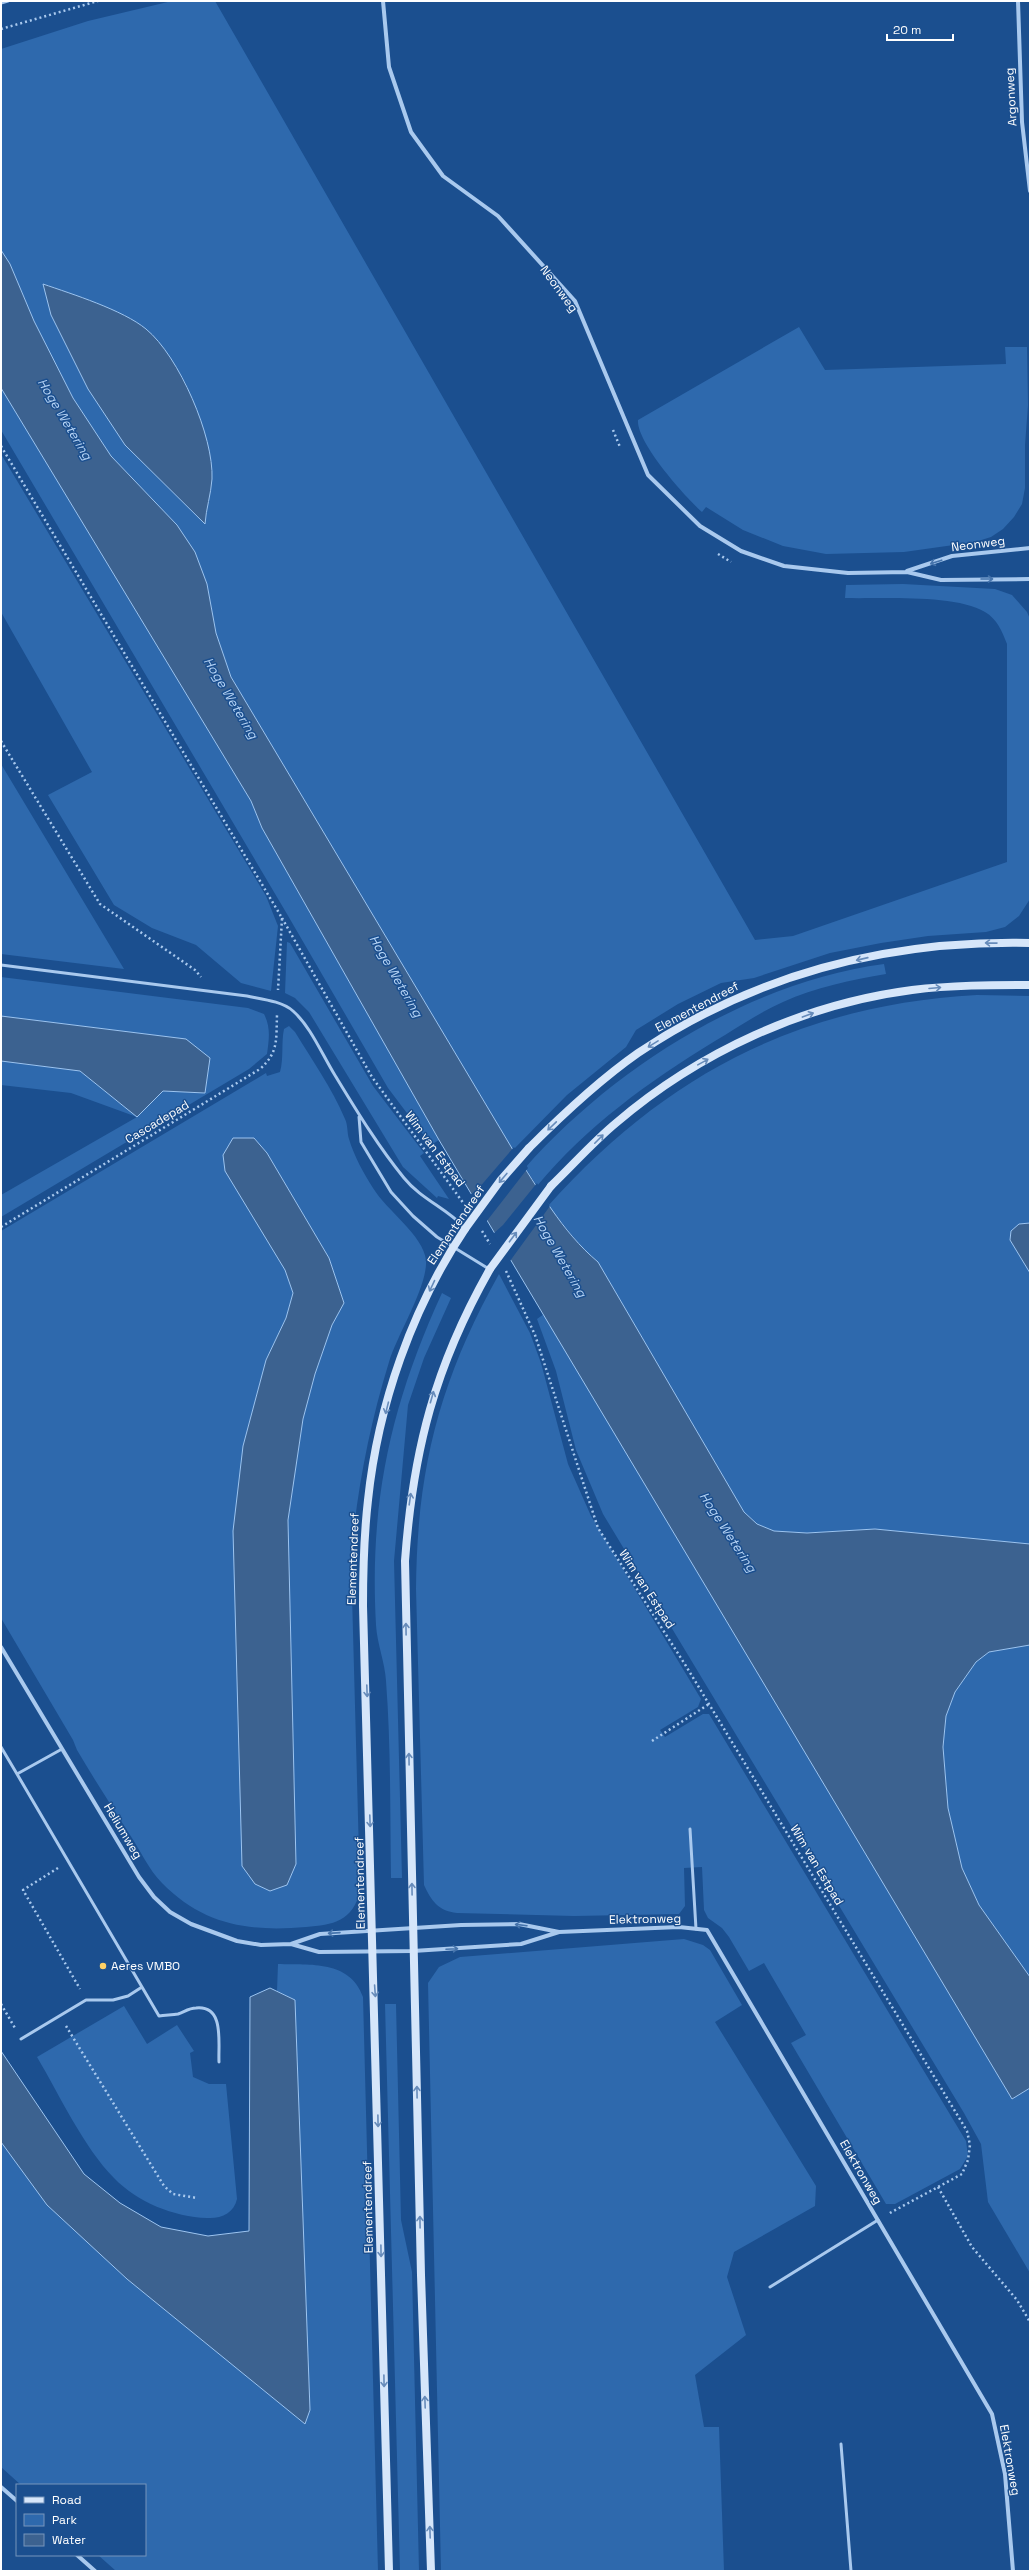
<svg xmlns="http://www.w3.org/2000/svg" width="1031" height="2572" font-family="'Space Grotesk',sans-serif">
<rect width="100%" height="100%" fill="#1b4f8f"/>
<!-- green -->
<path fill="#2e69ad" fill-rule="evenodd" d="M172 1H215L755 940 793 936 1007 862V644C1002 631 997 619 985 612 955 594 881 599 845 598L846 585 903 584 995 589 1012 595 1027 612 1030 619V899L1019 916 1005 927 986 932 928 936 881 943 830 953 754 978 721 983 678 1004 636 1030 626 1047 567 1095 513 1150 231 677 216 633 207 584 177 525 111 456 73 398 34 321 10 264 1 250V49L88 21ZM44 284 107 308 166 352 186 384 207 446 212 479 205 524 125 445 88 389 51 315Z
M799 327 825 370 1006 364 1005 347H1027L1028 405 1025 445V488L1022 504 1014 517 1003 529 991 537 975 542 904 552 826 554 783 546 743 530 706 507 702 512C685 497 636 442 638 420Z
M1 388 251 801 262 828 439 1140 431 1145 388 1088 287 914 1 430Z
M1 454 266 896 278 926 271 991 241 983 196 945 152 928 114 905 48 795 92 772 1 612Z
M1 764 124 969 1 954Z
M287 942 290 943 373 1086 424 1153 420 1156 449 1199 438 1196 437 1198 403 1167 309 1012 295 998 285 993Z
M884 964 886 974C852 980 815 987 783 1002 760 1012 737 1028 715 1041 648 1082 587 1126 537 1186L525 1168C614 1067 750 982 884 964Z
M1 977 248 1008 264 1014C271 1028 269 1039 267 1054L249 1069 1 1217V1195L137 1117 71 1093 1 1085V1061L80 1071 137 1117 163 1091 205 1093 186 1039 1 1016Z
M977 995 1030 996V1223L1019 1224 1010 1239 1030 1273V1544L875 1529 807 1533 774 1531 757 1524 744 1512 598 1262 584 1250 548 1206C666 1074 800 1005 977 995Z
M289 1026 295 1032C312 1060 332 1088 345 1119 348 1125 347 1133 349 1139 354 1156 364 1174 373 1188 387 1211 423 1235 426 1260 428 1286 397 1335 389 1362 369 1427 357 1490 351 1558L360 1891C353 1921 333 1925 306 1927 249 1932 203 1925 162 1883 149 1870 140 1850 130 1835 112 1807 94 1779 77 1750L73 1740 1 1618V1231L266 1073 267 1076 280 1072C284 1058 281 1043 284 1029ZM254 1138 267 1153 329 1258 344 1303 332 1325 315 1374 303 1419 288 1520 296 1864 243 1446 266 1360 286 1318 293 1293 285 1270Z
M499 1274 530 1333 541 1363 568 1464 591 1516 701 1699 698 1707 660 1730 665 1737 703 1714H709L966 2141 968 2156 960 2169 895 2204H886L791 2043 806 2035 764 1963 749 1971 729 1937 722 1928 708 1918 704 1910 702 1867 684 1868 685 1906 679 1914 574 1916 457 1913C438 1911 431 1900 424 1885L416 1589C417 1467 440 1380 499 1274Z
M442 1293 451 1298 424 1358 408 1405 394 1561 402 1878H391C390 1813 391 1746 386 1681 385 1662 377 1644 376 1625 369 1502 391 1404 442 1293Z
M544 1314 1012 2099 1030 2088V2273L988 2202 981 2144 964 2113 603 1514 576 1450 556 1371 537 1319Z
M1030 1645V1977L979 1905 962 1868 948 1808 943 1747 946 1716 955 1692 976 1662 989 1652Z
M684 1939 703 1945 710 1950 742 2005 715 2022 816 2186 815 2206 734 2252 727 2277 746 2335 695 2375 704 2427H719L724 2571H441L428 1983 439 1967 460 1957Z
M278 1964C310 1965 350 1960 363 1997L378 2571H116L98 2555H145V2485H21L1 2467V2142L48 2205 127 2279 305 2424 310 2410 295 2000 277 1991Z
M385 2004H396L401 2220 412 2272 419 2571H400Z
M124 2006 147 2044 177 2025 194 2051 190 2053 193 2077 209 2084H226L237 2199C234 2213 221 2219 207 2218 174 2217 137 2202 114 2178 84 2148 59 2094 37 2057Z"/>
<!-- water -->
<path fill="#3c6290" stroke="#9cc4f0" d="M1 250 10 264 34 321 73 398 111 456 177 525 195 552 207 584 216 633 231 677 513 1150C539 1189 561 1231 598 1262L744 1512 757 1524 774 1531 807 1533 875 1529 1030 1544V1645L989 1652 976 1662 955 1692 946 1716 943 1747 948 1808 962 1868 979 1905 1030 1977V2088L1012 2099 439 1140 262 828 251 801 1 388Z
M43 284C72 294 123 310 146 329 179 356 214 437 212 479 211 494 206 509 205 524L125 445 88 389 51 315Z
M1 1016 186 1039 210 1058 205 1093 163 1091 137 1117 80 1071 1 1061Z
M233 1138H254L267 1153 329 1258 344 1303 332 1325 315 1374 303 1419 288 1520 296 1864 287 1885 270 1891 255 1884 242 1866 233 1531 243 1446 266 1360 286 1318 293 1293 285 1270 225 1171 223 1155Z
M1030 1223V1273L1010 1240 1011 1231 1019 1224Z
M270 1988 295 2000 310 2410 305 2424 127 2279 47 2205 1 2142V2051L84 2174 120 2203 161 2227 208 2236 249 2231 250 1997Z"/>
<!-- pier -->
<path fill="#1b4f8f" d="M514 1147 528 1168 486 1222 470 1195 478 1189Z
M537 1183 550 1206 510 1261 493 1234 503 1225Z"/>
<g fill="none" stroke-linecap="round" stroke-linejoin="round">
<!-- path -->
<path stroke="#a9c9ee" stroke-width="2.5" stroke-dasharray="2 3" stroke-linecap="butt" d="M1 29 98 1
M613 430 620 447
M1 446 282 918 278 990
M718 554 731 562
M1 741 100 904 195 970 201 977
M282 918 372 1077 464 1204
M1 1227 260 1069C279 1052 276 1039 277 1015
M482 1231 490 1244
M506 1271 535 1335 598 1528 686 1666 967 2131 970 2145 968 2160 962 2174 888 2214
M652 1741 709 1704
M58 1868 23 1890 80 1989
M1 2004 15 2028
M66 2026 164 2186 173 2194 197 2198
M938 2187 972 2247 1017 2300 1030 2322"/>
<!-- lane -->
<path stroke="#a9c9ee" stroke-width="3" d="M1 3 8 1
M1 965 247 996C261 999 282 1001 293 1011 310 1026 321 1052 333 1072 355 1108 377 1145 404 1178 421 1199 446 1208 464 1227
M359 1117 361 1142 391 1192 413 1216 437 1237 489 1269
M1 1747 17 1774 62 1749
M17 1774 159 2016C165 2015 172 2015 178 2014 184 2012 189 2008 196 2008 225 2005 218 2043 219 2062
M690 1829 696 1929
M21 2039 86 2000H113L128 1996 142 1987
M770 2287 878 2220
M841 2444 851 2571"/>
<!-- street -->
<path stroke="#a9c9ee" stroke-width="4" d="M383 1 389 67 411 132 443 176 498 216 575 301 648 475 700 526 741 551 784 566 848 573 907 572 941 580 1030 579
M1018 1 1022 122 1030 191
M907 571 952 556 1030 548
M1 1647 139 1877 154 1897 170 1912 191 1924 237 1941 261 1945 291 1944 320 1934 461 1925 519 1924 559 1932 679 1927 707 1930 992 2414 1005 2474 1013 2571
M291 1944 319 1952 413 1951 521 1944 559 1932
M1 2487 17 2501
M77 2555 95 2571"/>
<!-- secondary -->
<path stroke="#d6e6fa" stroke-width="8" d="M529 1148C563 1114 598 1081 638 1053 757 973 888 940 1030 943
M551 1186C573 1165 593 1142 616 1123 699 1052 804 1004 912 990 952 985 991 985 1030 985
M389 2571 363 1606C363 1571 364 1535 368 1500 378 1405 412 1308 465 1229
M431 2571 421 2275 405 1561C413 1450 435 1366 490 1269"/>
<!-- secondary-bridge -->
<path stroke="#d6e6fa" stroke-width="8" d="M465 1229 500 1181 529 1148
M490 1269 551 1186"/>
</g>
<!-- one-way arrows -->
<defs><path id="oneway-shaft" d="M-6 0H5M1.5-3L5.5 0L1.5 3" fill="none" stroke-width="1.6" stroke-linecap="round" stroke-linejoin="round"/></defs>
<g stroke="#4674ac">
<use href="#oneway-shaft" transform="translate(936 562) rotate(162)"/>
<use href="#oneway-shaft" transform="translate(987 579)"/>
<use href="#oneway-shaft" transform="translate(521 1925) rotate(-173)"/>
<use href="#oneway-shaft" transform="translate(334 1933) rotate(176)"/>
<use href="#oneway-shaft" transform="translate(452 1949) rotate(-3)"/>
</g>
<g stroke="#668bba">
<use href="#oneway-shaft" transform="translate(991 943) rotate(-179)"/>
<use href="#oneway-shaft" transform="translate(862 959) rotate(167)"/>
<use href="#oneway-shaft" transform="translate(935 988) rotate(-5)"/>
<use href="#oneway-shaft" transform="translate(808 1015) rotate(-20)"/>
<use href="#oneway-shaft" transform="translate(653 1044) rotate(148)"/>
<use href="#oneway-shaft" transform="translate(703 1062) rotate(-29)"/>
<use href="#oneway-shaft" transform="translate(552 1126) rotate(136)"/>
<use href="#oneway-shaft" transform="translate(599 1139) rotate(-45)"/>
<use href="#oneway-shaft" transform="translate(503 1178) rotate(130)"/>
<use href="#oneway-shaft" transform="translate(513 1237) rotate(-53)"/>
<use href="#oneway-shaft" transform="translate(432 1286) rotate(115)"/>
<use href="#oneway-shaft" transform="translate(432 1397) rotate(-74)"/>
<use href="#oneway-shaft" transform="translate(387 1408) rotate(104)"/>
<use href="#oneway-shaft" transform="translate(410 1499) rotate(-82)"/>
<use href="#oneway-shaft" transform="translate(406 1629) rotate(-91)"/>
<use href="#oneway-shaft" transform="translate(367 1691) rotate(88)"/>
<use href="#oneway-shaft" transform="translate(409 1759) rotate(-91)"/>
<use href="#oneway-shaft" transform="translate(370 1821) rotate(88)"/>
<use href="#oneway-shaft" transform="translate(412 1889) rotate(-91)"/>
<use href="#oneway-shaft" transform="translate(375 1991) rotate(86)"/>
<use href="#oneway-shaft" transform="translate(417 2092) rotate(-91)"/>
<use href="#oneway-shaft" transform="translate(378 2121) rotate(89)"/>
<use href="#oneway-shaft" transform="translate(420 2222) rotate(-91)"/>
<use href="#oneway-shaft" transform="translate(381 2251) rotate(89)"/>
<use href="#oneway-shaft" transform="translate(384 2381) rotate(89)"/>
<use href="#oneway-shaft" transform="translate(425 2402) rotate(-92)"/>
<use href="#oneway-shaft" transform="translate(430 2532) rotate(-92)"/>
</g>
<!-- markers -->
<circle fill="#ffd166" stroke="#1b4f8f" stroke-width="1.5" cx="103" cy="1966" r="4"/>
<g text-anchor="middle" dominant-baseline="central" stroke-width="3" stroke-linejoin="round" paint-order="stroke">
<!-- street labels -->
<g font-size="12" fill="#fff" stroke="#1b4f8f">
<text transform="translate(1011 97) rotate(-93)">Argonweg</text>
<text transform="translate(559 289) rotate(54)">Neonweg</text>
<text transform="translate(978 544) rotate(-7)">Neonweg</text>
<text transform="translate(697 1007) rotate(-28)">Elementendreef</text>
<text transform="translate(157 1122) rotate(-31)">Cascadepad</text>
<text transform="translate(435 1149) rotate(53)">Wim van Estpad</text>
<text transform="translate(456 1225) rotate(-56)">Elementendreef</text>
<text transform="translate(353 1559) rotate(-88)">Elementendreef</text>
<text transform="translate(647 1589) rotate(57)">Wim van Estpad</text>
<text transform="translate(123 1831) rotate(59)">Heliumweg</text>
<text transform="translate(817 1865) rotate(59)">Wim van Estpad</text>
<text transform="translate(360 1883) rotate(-91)">Elementendreef</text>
<text transform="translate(645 1919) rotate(-1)">Elektronweg</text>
<text transform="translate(861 2172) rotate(60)">Elektronweg</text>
<text transform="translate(368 2207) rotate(-91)">Elementendreef</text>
<text transform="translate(1010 2460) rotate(80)">Elektronweg</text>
</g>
<!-- poi labels -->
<g font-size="12" fill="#fff" stroke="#1b4f8f" text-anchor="start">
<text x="111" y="1966">Aeres VMBO</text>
</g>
<!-- water labels -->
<g font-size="13" font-style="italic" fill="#b5d3f5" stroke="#1b4f8f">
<text transform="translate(65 419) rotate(59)">Hoge Wetering</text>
<text transform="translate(231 698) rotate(59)">Hoge Wetering</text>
<text transform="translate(396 976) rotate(60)">Hoge Wetering</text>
<text transform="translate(560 1256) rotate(60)">Hoge Wetering</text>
<text transform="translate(728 1532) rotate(57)">Hoge Wetering</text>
</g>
</g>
<!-- border -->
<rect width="1031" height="2572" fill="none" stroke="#ffffff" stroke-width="4"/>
<!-- legend -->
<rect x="16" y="2484" width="130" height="72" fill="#1b4f8f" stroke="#7695bc"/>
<rect x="24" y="2497" width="20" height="6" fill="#d6e6fa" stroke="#7695bc"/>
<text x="52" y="2504" font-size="12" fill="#ffffff">Road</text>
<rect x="24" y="2514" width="20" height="12" fill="#2e69ad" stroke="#7695bc"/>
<text x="52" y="2524" font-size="12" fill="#ffffff">Park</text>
<rect x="24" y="2534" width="20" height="12" fill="#3c6290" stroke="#7695bc"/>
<text x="52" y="2544" font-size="12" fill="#ffffff">Water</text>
<!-- scale -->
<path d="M887 34v6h66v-6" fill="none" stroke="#ffffff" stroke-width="2"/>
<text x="893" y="34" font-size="12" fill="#ffffff" stroke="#1b4f8f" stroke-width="3" paint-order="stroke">20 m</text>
</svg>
